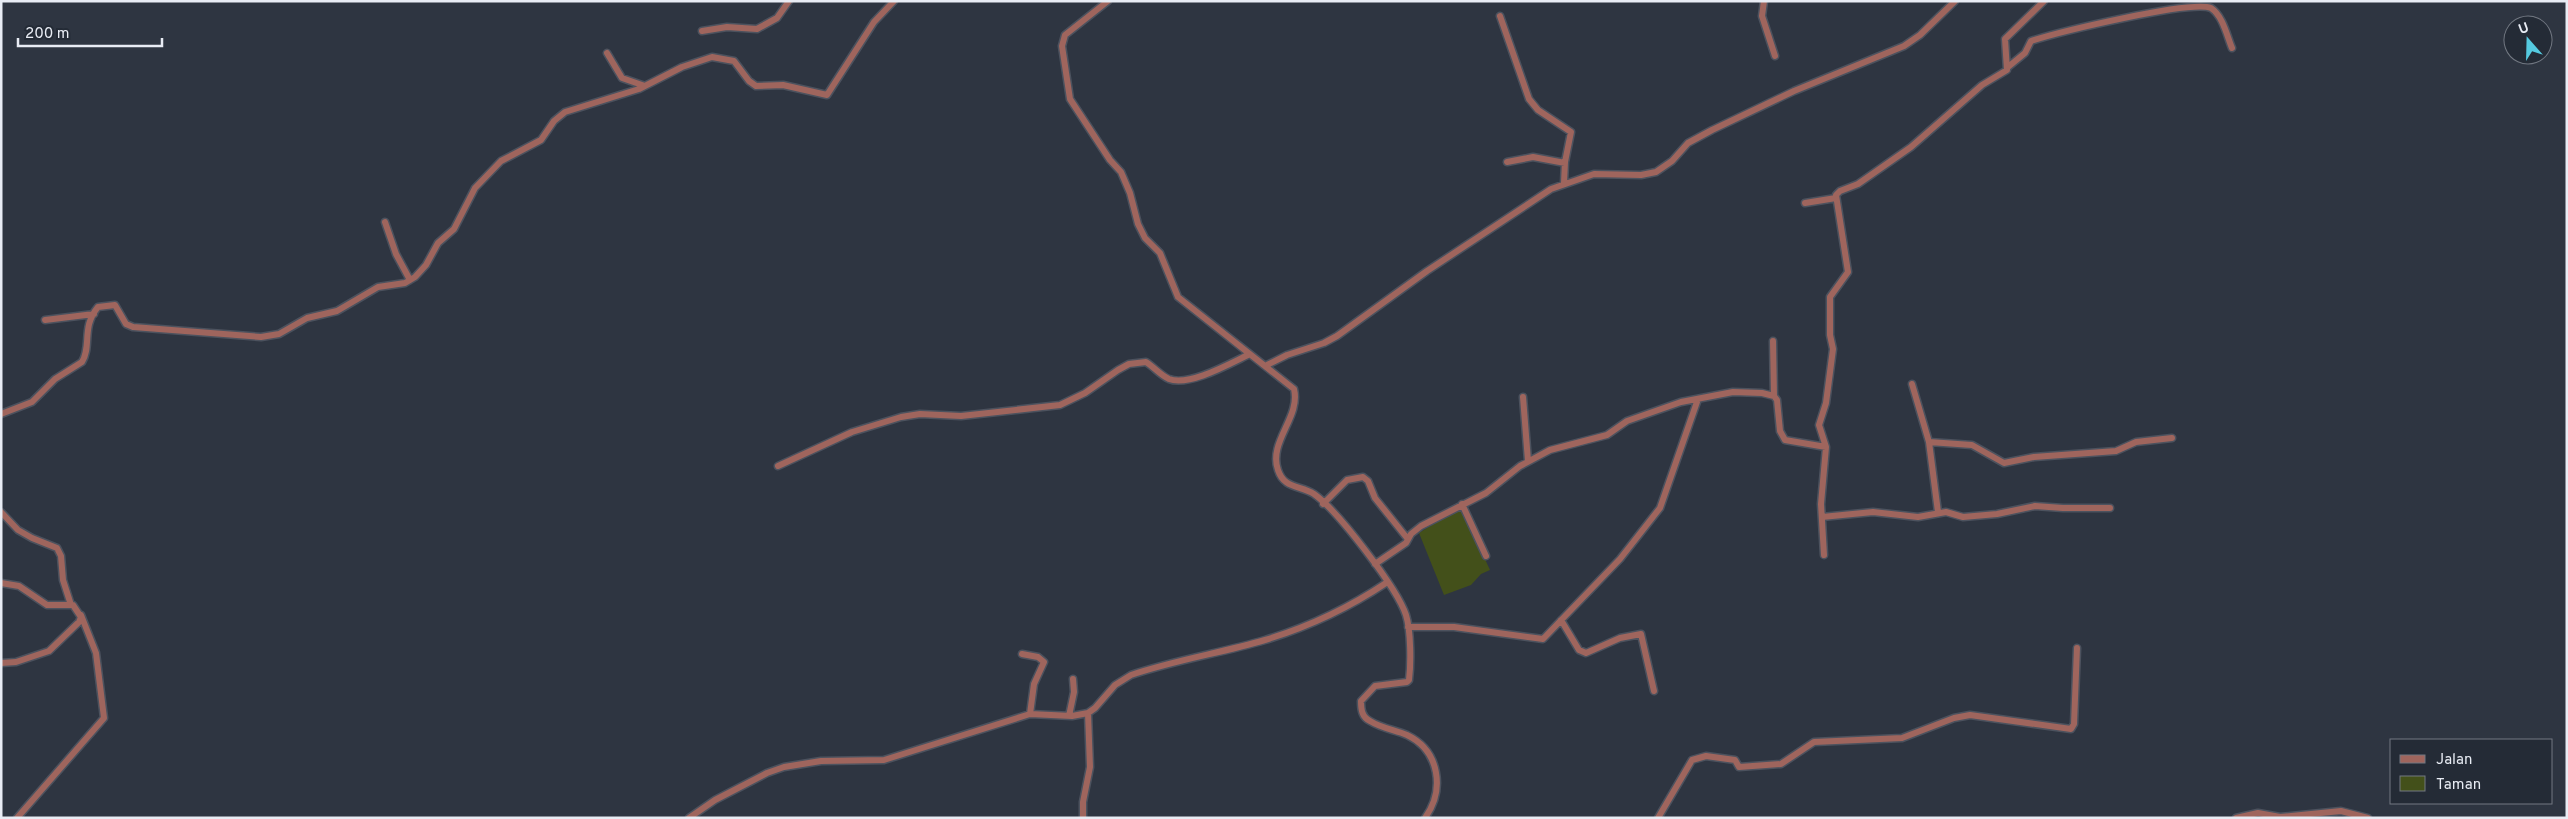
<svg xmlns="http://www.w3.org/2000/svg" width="2568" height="819" font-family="Overpass,sans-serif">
<rect width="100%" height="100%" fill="#2e3541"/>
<!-- green -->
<path fill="#43501a" d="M1461 507 1490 570 1481 574 1471 585 1444 595 1419 533Z"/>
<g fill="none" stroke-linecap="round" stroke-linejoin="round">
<!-- minor casing -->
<g stroke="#4c525e" stroke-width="9">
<path id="minor" d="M1108 1 1065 35 1062 46 1070 99 1110 160 1121 172 1130 193 1138 224 1145 238 1160 253 1178 297 1294 389C1301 417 1268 442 1278 470 1284 489 1300 485 1314 494 1338 511 1397 588 1406 615 1411 631 1411 664 1409 680L1407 682 1375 686 1361 701C1361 710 1362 717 1370 721 1381 728 1395 730 1407 735 1440 751 1445 790 1425 818
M1764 1 1762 16 1775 56
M1500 16 1529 99 1538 110 1571 132 1565 162 1564 183
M702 31 727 27 757 29 777 18 789 1
M607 53 622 78 645 86
M2008 67 2025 53 2031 41C2059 32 2190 0 2211 8 2223 16 2227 36 2232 48
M1507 162 1533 157 1565 163
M1805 203 1836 198
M385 222 396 254 410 280
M45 320 94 314
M1773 341 1774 396
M1265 366 1287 355 1324 343 1337 336 1427 271 1551 189 1594 174 1641 175 1656 172 1672 161 1688 143 1712 130 1794 91 1904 46 1920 35 1955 1
M1912 384 1929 442 1938 512
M1523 397 1528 461
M1 414 32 402 55 379 82 362C92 346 81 327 98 307L115 305 126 324 133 327 261 337 279 334 307 318 337 311 378 287 405 283 415 277 426 265 438 243 454 229 475 188 501 161 541 140 554 121 565 112 639 89 682 67 712 57 734 61 749 81 756 86 783 85 827 95 874 22 894 1
M1929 442 1972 445 2004 463 2034 457 2116 451 2136 442 2172 438
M778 466 852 432 901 417 920 414 961 416 1060 405 1085 393 1118 370 1129 364 1146 362C1154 367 1160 375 1169 379 1189 387 1231 363 1250 354
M1323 504 1347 480 1363 477 1368 481 1375 498 1407 538
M1462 504 1486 556
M1 512 18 530 32 538 57 548 61 556 63 580 71 605
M1822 517 1873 512 1918 517 1946 512 1963 517 1997 514 2035 506 2063 508H2110
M1824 555 1821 504 1826 447 1819 425 1826 403 1833 349 1830 335V297L1848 272 1836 195 1840 191 1858 184 1911 147 1982 85 2007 70 2005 39 2044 1
M1375 564 1406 543 1411 534 1421 526 1486 493 1520 466 1550 450 1607 435 1627 421 1681 402 1733 392 1762 393 1774 396 1777 400 1780 431 1785 440 1826 447
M1 583 19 586 47 605H73L81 617 79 622 49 651 16 662 1 663
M1561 620 1579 650 1586 653 1620 638 1641 634 1654 691
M1408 627H1454L1543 639 1620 559 1660 508 1698 399
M1022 654 1038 657 1044 662 1034 684 1030 714
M1069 716 1074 692 1073 679
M17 818 104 718 96 653 81 615
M689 818 715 800 767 773 784 767 821 761 884 760 1030 714 1072 716 1088 713 1095 708 1115 685 1131 675C1175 660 1221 653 1265 640 1308 627 1350 607 1386 583
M1083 818V802L1090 767 1088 713
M1658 818 1692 760 1706 756 1735 760 1739 767 1781 764 1814 742 1902 738 1954 718 1970 715 2071 729 2074 724 2077 648
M2236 818 2258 813 2280 817 2341 811 2368 818"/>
</g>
<!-- minor -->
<use href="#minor" stroke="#9f655d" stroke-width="6"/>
</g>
<!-- border -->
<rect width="2568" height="819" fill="none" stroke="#e8ecf4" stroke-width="5"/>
<!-- legend -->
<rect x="2390" y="739" width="162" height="65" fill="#242b36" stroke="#727882"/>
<rect x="2400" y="755" width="25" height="8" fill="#9f655d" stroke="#727882"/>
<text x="2436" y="764" font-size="15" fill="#e8ecf4">Jalan</text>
<rect x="2400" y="776" width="25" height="15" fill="#43501a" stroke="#727882"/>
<text x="2436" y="789" font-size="15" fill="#e8ecf4">Taman</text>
<!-- north arrow -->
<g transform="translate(2528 40) rotate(340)"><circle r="24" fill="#242b36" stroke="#727882"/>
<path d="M0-4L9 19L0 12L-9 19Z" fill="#55cae0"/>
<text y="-8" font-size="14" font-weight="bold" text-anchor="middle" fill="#e8ecf4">U</text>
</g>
<!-- scale -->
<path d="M18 38v8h144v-8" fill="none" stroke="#e8ecf4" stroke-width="2.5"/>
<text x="25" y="38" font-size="15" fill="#e8ecf4" stroke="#242b36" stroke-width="4" paint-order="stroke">200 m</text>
</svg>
